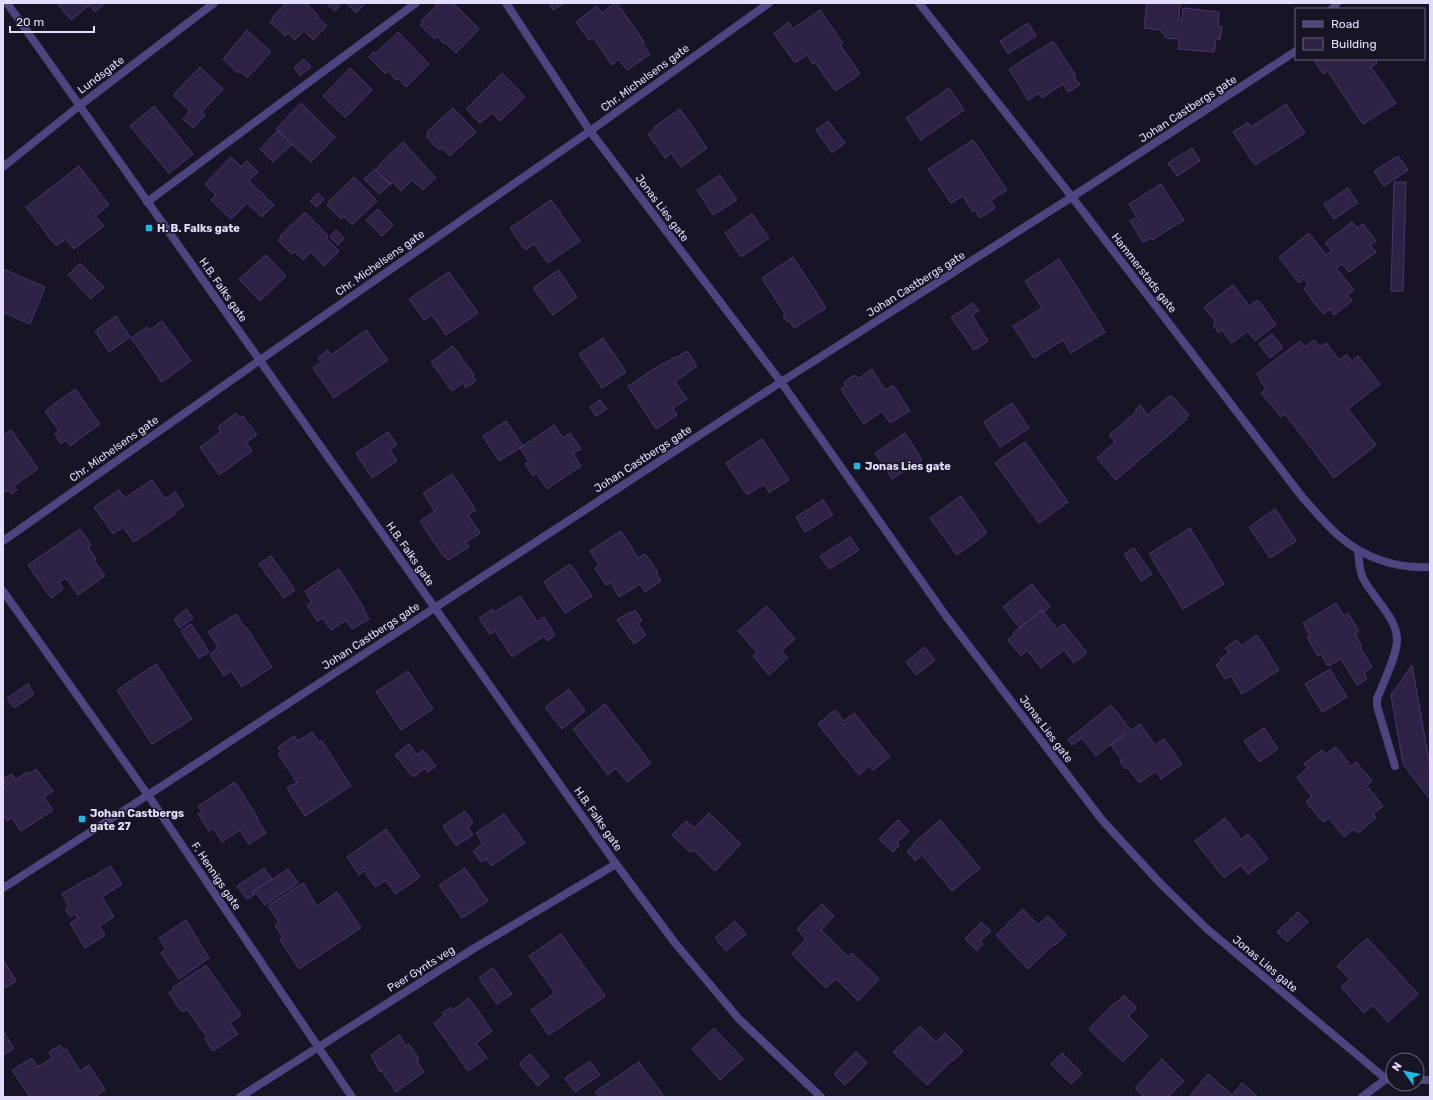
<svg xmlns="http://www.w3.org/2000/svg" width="1433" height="1100" font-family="Rubik,sans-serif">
<rect width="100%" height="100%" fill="#191326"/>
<!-- building -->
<path fill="#2d2144" stroke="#48366d" d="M57 3H105L95 12 89 5 71 20Z
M286 3H306L318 15 317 17 327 26 313 40 304 31 295 40 288 33 285 36 270 22 273 19 272 18Z
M326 3H342L335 11Z
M346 3H365L356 13Z
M439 3H453L479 29 456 53 446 43 444 44 437 36 435 39 420 25 423 22 421 21Z
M549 3H564L553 10Z
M615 3H617L644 42 642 43 650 54 627 70 619 59 612 65 593 37 589 40 576 22 597 6 602 13Z
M1147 3H1180L1179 20H1182L1183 8 1219 12 1218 26 1222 27 1220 40 1216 39 1214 52 1178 49 1179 39 1166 38 1160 30 1144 28Z
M820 10 843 43 840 45 860 74 835 91 815 62 813 64 807 55 795 63 774 33 789 22 793 29Z
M1028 23 1036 36 1008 54 1000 41Z
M247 30 271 52 247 78 240 71 238 73 223 59Z
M398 32 429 64 406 87 398 78 396 80 388 71 386 74 369 57 374 52 375 54Z
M1053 41 1076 76 1074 77 1080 85 1068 92 1063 84 1042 98 1039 93 1028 100 1009 69Z
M304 59 311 67 300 76 294 67Z
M1313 59H1375L1377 63 1371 67 1396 103 1363 124 1328 71 1323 74Z
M200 67 223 89 202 112 205 115 193 128 183 119 190 111 174 96 176 92Z
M350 68 372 90 348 115 345 117 323 96Z
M502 73 525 97 500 121 492 113 480 123 466 109Z
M949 88 964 110 921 140 906 118Z
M301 103 335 137 311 162 276 129Z
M1286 104 1305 133 1255 165 1233 132 1248 122 1251 127Z
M154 106 193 154 169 173 130 126Z
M453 108 476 132 450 156 442 148 439 150 426 136 429 133 427 132Z
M680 109 707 148 681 167 671 153 665 158 648 134 654 129 653 128Z
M828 121 845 143 832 153 816 130Z
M278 130 292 144 273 162 260 149Z
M973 140 1007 190 991 200 995 208 980 218 975 210 973 212 963 196 951 203 928 169Z
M403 142 436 178 423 190 412 180 401 191 393 182 390 185 376 170 379 168 378 166Z
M1192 148 1200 161 1177 176 1168 163Z
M1398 156 1408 170 1384 186 1374 171Z
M231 157 241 167 247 161 258 172 249 181 274 205 262 217 247 203 231 219 211 200 216 195 205 184Z
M79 166 109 205 95 216 104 226 74 249 66 239 56 246 26 207Z
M375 169 390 184 379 194 364 179Z
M720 175 737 200 713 215 697 190Z
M354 177 377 201 352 225 344 216 341 219 327 205 330 203 329 201Z
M1394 182H1406L1403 291H1391Z
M1161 184 1184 220 1152 240 1151 238 1143 242 1130 221 1137 217 1129 204Z
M1348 188 1358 203 1334 219 1324 204Z
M318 193 324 199 317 207 310 201Z
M551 200 580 241 548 263 534 244 525 250 510 228Z
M378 209 393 225 382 236 366 220Z
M305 212 328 236 326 238 339 251 324 266 311 252 303 260 295 252 292 254 278 240 281 238 280 236Z
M752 214 769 238 741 257 725 233Z
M1352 222 1357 228 1363 224 1376 241 1370 245 1376 252 1349 272 1342 264 1336 268 1354 290 1347 295 1352 301 1334 315 1330 309 1323 314 1304 289 1308 285 1304 279 1299 283 1279 257 1309 233 1326 255 1332 251 1325 243Z
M336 230 344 238 338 245 330 237Z
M266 255 286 276 260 301 239 279Z
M793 257 826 308 794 328 789 320 787 322 783 315 785 314 762 278Z
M1059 259 1105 332 1071 353 1063 340 1034 358 1013 326 1042 308 1025 281Z
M80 263 104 287 91 299 68 275Z
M3 269 45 287 30 324 3 312Z
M558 270 577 297 553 315 533 288Z
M449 272 478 313 446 335 432 315 424 320 409 299Z
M1233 285 1249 306 1258 300 1276 324 1255 341 1248 331 1232 343 1222 330 1219 333 1213 325 1216 322 1204 307Z
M973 303 979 311 972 315 988 341 974 350 951 317Z
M116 316 130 337 109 352 95 331Z
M162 321 191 361 162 382 131 338 147 327 150 330Z
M366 330 388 360 334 398 313 368 321 362 318 358 328 350 331 355Z
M1272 334 1283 348 1270 358 1259 344Z
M603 338 626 372 602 388 579 354Z
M1314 340 1320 347 1326 343 1339 360 1347 355 1352 361 1358 356 1380 384 1348 409 1376 445 1334 478 1285 414 1281 417 1261 393 1266 390 1257 374 1300 341 1305 347Z
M453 346 474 375 472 376 476 381 466 388 463 383 452 391 431 362Z
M687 351 697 366 675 382 687 399 673 408 677 415 656 429 628 386 663 363 664 364 675 357 676 358Z
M872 369 885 390 893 385 910 411 890 423 882 411 864 424 841 389 846 386 844 382 855 375 858 379Z
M75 389 100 424 70 446 66 440 61 444 55 434 59 431 45 411Z
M1172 396 1189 415 1186 417 1187 419 1116 480 1097 458 1115 442 1109 435 1137 411 1135 410 1140 405 1148 415 1168 397Z
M600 400 607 409 596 416 590 407Z
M1012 403 1029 428 1000 447 984 422Z
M236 413 240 418 243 416 257 435 246 442 252 451 219 475 200 447 221 432 218 427Z
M506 421 523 446 499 461 483 436Z
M554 425 563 438 570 433 581 449 573 453 581 466 547 489 536 473 533 476 525 464 529 462 520 448Z
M11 430 38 469 14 486 17 490 12 494 9 490 3 493V436Z
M388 432 397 445 390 450 397 461 372 478 356 453Z
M905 433 922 460 892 479 875 453Z
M762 439 789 480 769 492 764 484 747 495 726 463Z
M1025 442 1068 502 1039 523 995 463Z
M452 474 476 510 468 515 480 533 466 542 469 547 448 560 445 556 444 557 420 521 435 511 423 493Z
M152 480 165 499 175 492 184 506 174 512 175 514 134 542 123 527 113 534 94 507 119 490 125 498Z
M961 496 987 533 957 555 930 518Z
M823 500 833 515 805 532 796 517Z
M1275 509 1296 541 1270 558 1249 527Z
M1190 528 1224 584 1183 609 1149 554Z
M80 529 91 545 88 547 96 559 94 560 105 576 78 595 67 579 66 580 65 578 59 582 63 589 51 598 28 565Z
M621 531 638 558 645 554 658 572 656 573 661 581 645 592 640 584 619 597 611 583 606 585 595 568 599 565 590 551Z
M850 537 859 550 829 569 820 556Z
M1134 548 1152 574 1141 581 1124 554Z
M271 556 295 590 284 598 259 564Z
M570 564 592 596 565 613 544 582Z
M339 569 364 608 363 609 369 619 352 629 346 620 331 630 323 618 317 621 307 605 312 602 305 591Z
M1032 584 1050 607 1044 612 1042 610 1020 628 1003 607Z
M520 596 537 622 544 617 555 635 547 641 544 636 512 657 495 631 490 634 479 618 493 609 495 612Z
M1336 603 1344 616 1348 613 1359 631 1355 634 1362 646 1360 647 1372 667 1364 673 1367 679 1357 685 1341 659 1328 666 1321 654 1318 656 1307 638 1310 636 1303 623Z
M767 606 795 639 781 651 788 658 769 675 753 656 757 653 738 631Z
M186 609 193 618 180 628 174 619Z
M635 610 642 620 638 623 646 635 634 644 617 620 630 612 631 613Z
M1042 610 1057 629 1064 624 1087 653 1074 663 1064 650 1041 668 1027 650 1021 656 1008 640 1014 635 1013 633Z
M236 614 245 628 246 627 272 667 242 687 231 671 224 676 210 654 217 649 216 647 218 646 208 632Z
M191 624 209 652 199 658 181 631Z
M1257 635 1279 670 1242 694 1231 676 1225 679 1216 665 1222 661 1220 659 1229 653 1225 648 1237 640 1241 646Z
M925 647 935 660 916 675 906 662Z
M156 664 192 719 152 744 117 690Z
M1412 665 1430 766V796L1428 797 1403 764 1391 695Z
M1330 669 1347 697 1322 712 1305 684Z
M408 671 433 709 401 730 376 692Z
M28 684 34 694 14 708 7 698Z
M569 689 585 711 562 729 545 707Z
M605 704 651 763 627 782 616 768 608 775 573 729Z
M1111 705 1130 729 1096 756 1082 738 1072 745 1068 740Z
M835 710 844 721 854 713 890 757 873 770 869 766 859 775 818 724Z
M1140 724 1155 745 1164 739 1182 764 1161 779 1156 771 1139 783 1128 768 1126 769 1120 762 1122 760 1111 745Z
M1264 728 1278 749 1259 762 1244 741Z
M312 732 319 742 322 741 351 786 305 816 287 788 298 782 296 781 278 754 281 752 278 747 294 736 298 741Z
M409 744 417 755 423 750 436 766 428 772 425 768 413 777 395 755Z
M1336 747 1351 766 1356 762 1372 781 1367 786 1383 806 1373 814 1376 818 1358 833 1354 829 1344 837 1329 818 1323 822 1306 802 1312 797 1297 777 1308 768 1304 764 1322 750 1326 754Z
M36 769 53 791 44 797 53 810 21 831 12 818 7 821 3 815V788L6 786 3 779 12 774 15 780 28 772 29 774Z
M235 782 258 818 257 819 266 833 249 844 240 830 222 842 213 828 209 831 198 814 202 812 198 806Z
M465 811 473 823 468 826 473 835 456 846 443 826Z
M709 813 741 844 715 871 694 850 691 853 672 835 686 821 694 828Z
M504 814 525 843 491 866 486 859 481 862 473 851 483 844 476 833Z
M1225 818 1241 839 1248 834 1268 859 1248 874 1241 865 1224 878 1195 841Z
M898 820 909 831 897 843 899 846 893 852 879 839Z
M940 820 980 868 952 891 922 855 915 861 907 851 914 845 913 844Z
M386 829 420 877 395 894 386 880 375 887 364 871 359 875 347 857Z
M110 866 122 884 102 897 114 917 99 926 105 935 85 948 70 923 78 918 75 914 70 917 65 909 69 906 62 894 89 878 90 879Z
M264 868 272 879 252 892 254 895 247 899 237 886Z
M465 868 488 901 462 918 439 885Z
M288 869 298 883 265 905 256 893 254 895 252 892Z
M303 883 317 906 337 892 361 928 299 969 280 940 283 938 275 925 279 922 268 906Z
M822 904 834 916 821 930 848 957 852 953 879 979 858 1001 836 979 826 988 792 954 806 939 797 929Z
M1023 909 1038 925 1048 916 1066 935 1055 945 1054 944 1028 969 996 935Z
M1298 912 1308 922 1287 942 1277 932Z
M186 920 209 958 179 979 161 953 166 949 159 938Z
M735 921 746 934 726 951 715 938Z
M981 922 991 931 980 941 983 944 977 951 965 939Z
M561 934 605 996 549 1035 531 1010 555 993 529 956Z
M1367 938 1418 994 1388 1022 1373 1005 1364 1013 1341 987 1350 979 1337 966Z
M3 960 16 981 3 989Z
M206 965 241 1015 230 1023 238 1034 213 1051 205 1039 207 1037 187 1009 182 1012 169 993 174 990 172 988Z
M493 968 512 994 497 1004 479 978Z
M1124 995 1137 1008 1128 1016 1148 1036 1123 1062 1089 1029 1114 1003 1115 1004Z
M469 998 492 1031 476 1043 487 1058 468 1071 434 1023 444 1016 442 1013 451 1007 453 1010Z
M920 1026 936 1042 945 1033 963 1051 953 1061 952 1060 927 1085 893 1052Z
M714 1028 743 1059 720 1080 692 1049Z
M3 1030 14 1049 3 1055Z
M399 1035 406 1046 409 1044 419 1059 417 1061 424 1072 396 1092 382 1071 380 1072 371 1055Z
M60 1045 64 1050 66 1049 80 1071 89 1065 105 1090 94 1097H78L77 1096 75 1097H53L52 1096 50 1097H30L12 1070 32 1058 38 1067 52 1058 49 1052Z
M856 1052 867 1063 845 1085 834 1074Z
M1062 1053 1082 1073 1071 1084 1051 1064Z
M530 1054 549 1076 538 1086 519 1064Z
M1162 1059 1184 1081 1168 1097H1144L1135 1088Z
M590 1061 600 1075 575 1092 565 1078Z
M639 1062 664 1097H599L595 1092Z
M1208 1074 1232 1095 1242 1083 1258 1097H1189Z"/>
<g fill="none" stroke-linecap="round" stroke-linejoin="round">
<!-- service -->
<path stroke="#4e447f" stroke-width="8" d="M147 202 416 3
M1358 551C1359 560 1359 572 1364 580 1374 599 1398 619 1397 641 1396 658 1383 683 1377 699V706L1395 766"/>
<!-- minor -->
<path stroke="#4e447f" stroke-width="8" d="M7 3 616 864 675 943 739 1019 821 1097
M506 3 590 131 781 382 946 616 1102 820 1160 883 1207 929 1386 1079 1393 1080
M919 3 1072 197 1303 498C1315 511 1326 525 1339 536 1364 558 1397 569 1430 567
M1332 9 1337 3
M3 167 79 106 214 3
M3 541 260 360 590 131 769 3
M3 591 148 795 352 1097
M3 888 148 795 781 382 1072 197 1296 51
M1417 1080H1430
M240 1097 473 949 616 864
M1362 1097 1386 1079"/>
</g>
<!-- markers -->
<g fill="#20b5e2" stroke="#191326" stroke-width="1.5">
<rect x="145" y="224" width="8" height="8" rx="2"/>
<rect x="853" y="462" width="8" height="8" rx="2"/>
<rect x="78" y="815" width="8" height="8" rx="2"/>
</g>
<g text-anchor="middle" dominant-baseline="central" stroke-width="3" stroke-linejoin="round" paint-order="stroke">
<!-- street labels -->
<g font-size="11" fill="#e4dcfb" stroke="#191326">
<text transform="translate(101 75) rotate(-37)">Lundsgate</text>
<text transform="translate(645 78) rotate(-36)">Chr. Michelsens gate</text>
<text transform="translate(1188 109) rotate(-33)">Johan Castbergs gate</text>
<text transform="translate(662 208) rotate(53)">Jonas Lies gate</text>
<text transform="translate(380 263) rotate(-35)">Chr. Michelsens gate</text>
<text transform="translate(1144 273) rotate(52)">Hammerstads gate</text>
<text transform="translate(916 284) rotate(-32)">Johan Castbergs gate</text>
<text transform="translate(223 290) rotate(55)">H.B. Falks gate</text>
<text transform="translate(114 449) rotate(-35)">Chr. Michelsens gate</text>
<text transform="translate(643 459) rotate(-33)">Johan Castbergs gate</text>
<text transform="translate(410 554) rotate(55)">H.B. Falks gate</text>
<text transform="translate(371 636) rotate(-33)">Johan Castbergs gate</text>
<text transform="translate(1046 729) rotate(53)">Jonas Lies gate</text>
<text transform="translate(598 819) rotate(55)">H.B. Falks gate</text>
<text transform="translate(216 876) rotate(56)">F. Hennigs gate</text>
<text transform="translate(1265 964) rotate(40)">Jonas Lies gate</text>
<text transform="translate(421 969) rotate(-32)">Peer Gynts veg</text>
</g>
<!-- poi labels -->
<g font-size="11" font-weight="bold" fill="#e4dcfb" stroke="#191326" text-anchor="start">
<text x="157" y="228">H. B. Falks gate</text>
<text x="865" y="466">Jonas Lies gate</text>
<text x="90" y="813">Johan Castbergs<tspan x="90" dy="13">gate 27</tspan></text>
</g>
</g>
<!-- border -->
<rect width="1433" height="1100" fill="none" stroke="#e4dcfb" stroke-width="8"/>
<!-- legend -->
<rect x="1295" y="8" width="130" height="52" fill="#191326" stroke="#6a637b"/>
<rect x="1303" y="21" width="20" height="6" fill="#4e447f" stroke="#6a637b"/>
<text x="1331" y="28" font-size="12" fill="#e4dcfb">Road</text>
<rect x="1303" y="38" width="20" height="12" fill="#2d2144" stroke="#6a637b"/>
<text x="1331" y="48" font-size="12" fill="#e4dcfb">Building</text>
<!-- north arrow -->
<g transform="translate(1405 1072) rotate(303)"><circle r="19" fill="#191326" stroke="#6a637b"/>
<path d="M0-3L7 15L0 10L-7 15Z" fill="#20b5e2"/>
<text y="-6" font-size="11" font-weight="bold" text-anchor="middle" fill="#e4dcfb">N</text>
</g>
<!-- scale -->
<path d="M10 26v6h84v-6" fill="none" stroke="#e4dcfb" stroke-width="2"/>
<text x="16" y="26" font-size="12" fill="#e4dcfb" stroke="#191326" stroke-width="3" paint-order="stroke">20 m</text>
</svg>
